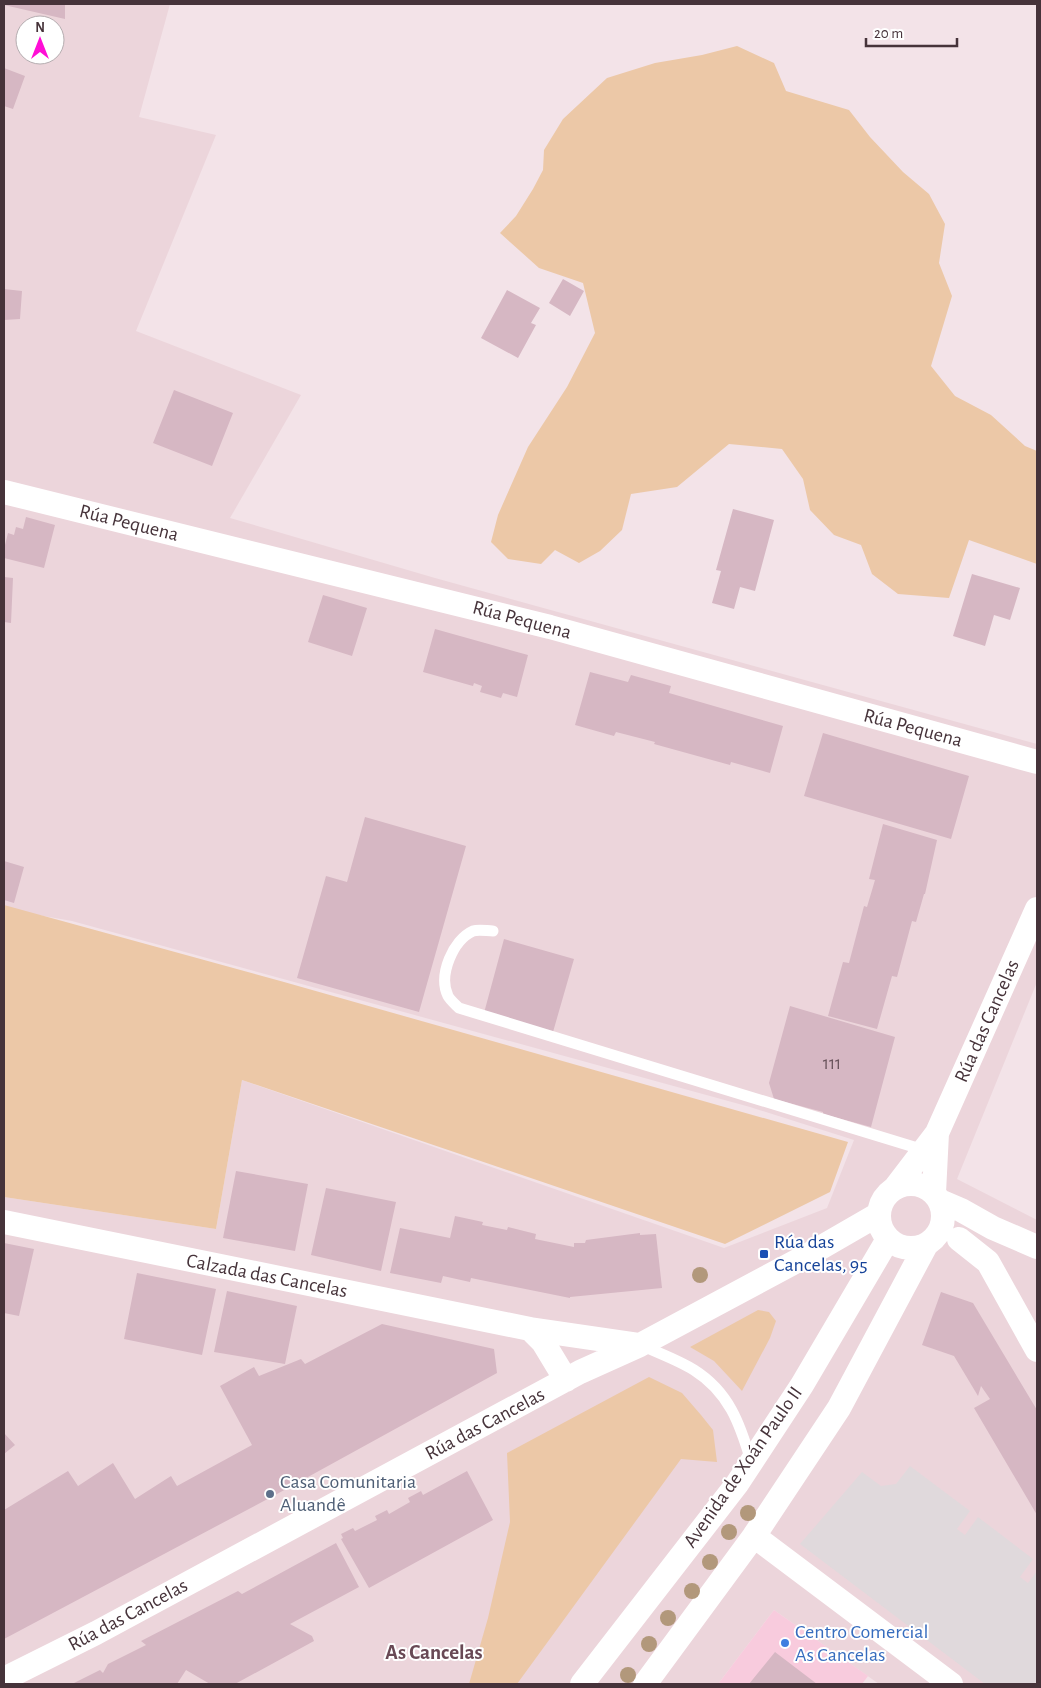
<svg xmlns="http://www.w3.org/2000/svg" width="1041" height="1688" font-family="'Alegreya Sans',sans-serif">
<rect width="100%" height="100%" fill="#f3e3e8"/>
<!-- residential -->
<path fill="#ecd5db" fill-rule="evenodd" d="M4 4H170L139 117 216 135 136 331 301 395 230 518 435 578 1037 744V982L957 1179 1037 1220V1684H879L774 1610 718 1684H4V1197L216 1229 242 1080 724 1248 827 1208 854 1140 750 1107 72 921 4 909ZM25 25H55V55H25Z"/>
<!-- commercial -->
<path fill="#f8cbdd" d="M774 1610 868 1676 862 1684H718Z"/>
<!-- green -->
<path fill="#ecc8a7" d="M737 46 774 63 786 91 849 110 870 137 903 172 929 194 945 224 939 263 952 296 931 366 955 396 991 415 1025 446 1037 451V564L969 540 949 598 898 594 872 574 861 545 834 535 810 510 803 479 782 449 729 444 677 487 631 494 622 530 600 551 579 563 555 550 541 564 508 559 491 542 498 515 528 447 567 387 595 333 583 283 539 268 500 233 516 216 533 189 543 170 544 150 563 119 607 78 655 63 702 55Z
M4 905 284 982 848 1142 830 1192 725 1244 242 1080 216 1229 4 1197Z
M758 1310 769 1312 776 1321 770 1338 742 1391 714 1361 690 1347Z
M649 1377 682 1393 701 1415 713 1430 717 1462 681 1459 517 1684H469L488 1618 510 1522 507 1453Z"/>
<!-- parking -->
<path fill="#e0d9dc" d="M910 1466 970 1511 957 1529 965 1535 978 1517 1033 1559 1020 1577 1028 1583 1037 1571V1684H985L800 1544 862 1472 881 1486 896 1484Z"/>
<!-- building -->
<path fill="#d6b7c3" d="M4 4H65V19L4 5Z
M4 68 25 76 13 109 4 106Z
M563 279 584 291 570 316 549 303Z
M4 289 22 291 20 319 4 320Z
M507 290 540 308 531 323 536 325 518 358 481 338Z
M174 390 233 413 212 466 153 443Z
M733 509 774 520 755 591 740 587 734 609 712 603 721 571 716 570Z
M26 517 55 525 44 568 4 558V549L8 533 14 535 16 527 23 529Z
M972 574 1020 588 1010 620 994 615 985 646 953 636Z
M4 577 13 578 11 623 4 622Z
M323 595 367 608 352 656 308 642Z
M435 629 528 655 517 697 503 693 501 698 480 692 482 686 474 683 473 686 423 672Z
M590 672 628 682 631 675 671 686 669 693 783 726 770 773 731 762 730 765 654 744 655 742 616 732 614 736 575 725Z
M823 733 969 776 951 839 804 796Z
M365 817 466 846 419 1012 297 978 326 876 347 882Z
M883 824 937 840 925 894H924L916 922 912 921 897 977 892 976 877 1029 828 1016 843 962 849 963 864 906 867 907 875 880 869 879Z
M4 861 24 867 14 903 4 900Z
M504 939 574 959 553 1032 484 1013Z
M790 1006 895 1037 871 1127 823 1114V1112L774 1099 769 1083Z
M236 1171 308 1184 295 1251 223 1238Z
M326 1188 396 1202 381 1271 311 1255Z
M455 1216 483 1222 482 1225 507 1230 508 1227 536 1234 535 1239 574 1247V1243H585L586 1240 640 1233V1235L656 1234 662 1288 570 1297V1298L471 1278 470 1282 443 1276 441 1283 390 1273 400 1228 450 1238Z
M4 1243 34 1249 19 1316 4 1313Z
M137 1273 216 1289 202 1355 124 1339Z
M227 1291 297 1306 285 1364 214 1352Z
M941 1292 973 1303 1037 1410V1515L974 1408 990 1399 981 1386 978 1396 954 1356 922 1345Z
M382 1324 494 1349 497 1373 277 1494 4 1639V1510L68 1471 78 1486 113 1463 135 1499 171 1476 177 1486 252 1445 220 1386 254 1367 259 1376 301 1359 305 1364Z
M4 1433 15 1445 4 1454Z
M467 1471 493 1520 369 1588 341 1539 343 1538 341 1534 353 1528 355 1531 377 1520 375 1516 387 1510 389 1514 410 1502 408 1498 421 1491 423 1495Z
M336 1543 359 1587 290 1624 312 1636 314 1641 235 1684H210L186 1670 177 1684H72L100 1670 103 1673 108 1664 146 1645 141 1641 238 1591 242 1594Z
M775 1652 817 1684H749Z"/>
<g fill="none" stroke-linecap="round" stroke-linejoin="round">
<!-- lane -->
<path stroke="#fff" stroke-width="11" d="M493 931C487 931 479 929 473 931 453 940 438 975 448 996 450 1000 456 1005 459 1008L924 1150
M641 1345C658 1353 678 1360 694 1370 729 1392 740 1424 751 1461"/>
<!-- street -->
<path stroke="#fff" stroke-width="24" d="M4 492 550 627 1037 762
M879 1216a32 32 0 1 1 64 0a32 32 0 1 1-64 0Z
M895 1188 937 1133 1037 909
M934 1193 937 1133
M940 1201 961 1210 993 1228 1037 1247
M4 1222 530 1329 640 1345
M959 1239 988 1262 1037 1350
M530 1329 543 1342 566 1380
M754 1536 951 1684
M4 1679 96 1633 580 1372 640 1345 808 1255 879 1214
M582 1684 737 1484 802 1385 888 1239
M645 1684 754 1536 839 1408 926 1245"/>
</g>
<!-- trees -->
<g fill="#b2987b">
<circle cx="700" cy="1275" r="8"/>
<circle cx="748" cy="1513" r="8"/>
<circle cx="729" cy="1532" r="8"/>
<circle cx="710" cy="1562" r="8"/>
<circle cx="692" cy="1591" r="8"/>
<circle cx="668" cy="1618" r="8"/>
<circle cx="649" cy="1644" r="8"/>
<circle cx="628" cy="1675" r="8"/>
</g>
<!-- markers -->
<rect fill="#1a4fb4" stroke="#fff" stroke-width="2" x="759" y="1249" width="10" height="10" rx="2.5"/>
<circle fill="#5c6f8a" stroke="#fff" stroke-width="2" cx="270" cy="1494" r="5"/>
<circle fill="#3f7fe0" stroke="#fff" stroke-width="2" cx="785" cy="1643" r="5"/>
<g text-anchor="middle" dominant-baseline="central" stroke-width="4" stroke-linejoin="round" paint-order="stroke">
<!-- number labels -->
<g font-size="18" fill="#6a545c">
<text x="832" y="1064">111</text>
</g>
<!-- street labels -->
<g font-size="20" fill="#46333a" stroke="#fff">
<text transform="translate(129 523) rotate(14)">Rúa Pequena</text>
<text transform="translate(522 620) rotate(15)">Rúa Pequena</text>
<text transform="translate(913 728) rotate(15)">Rúa Pequena</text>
<text transform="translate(987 1021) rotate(-66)">Rúa das Cancelas</text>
<text transform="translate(267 1276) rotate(11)">Calzada das Cancelas</text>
<text transform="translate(485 1424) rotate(-28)">Rúa das Cancelas</text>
<text transform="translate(743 1467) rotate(-55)">Avenida de Xoán Paulo II</text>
<text transform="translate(128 1615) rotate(-28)">Rúa das Cancelas</text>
</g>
<!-- transit labels -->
<g font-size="20" fill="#164399" stroke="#fff" text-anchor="start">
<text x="774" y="1242">Rúa das<tspan x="774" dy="23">Cancelas, 95</tspan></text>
</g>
<!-- service labels -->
<g font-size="20" fill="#4e5e75" stroke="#fff" text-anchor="start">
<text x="280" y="1482">Casa Comunitaria<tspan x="280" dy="23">Aluandê</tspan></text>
</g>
<!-- shop labels -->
<g font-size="20" fill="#366cbe" stroke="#fff" text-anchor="start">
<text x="795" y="1632">Centro Comercial<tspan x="795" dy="23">As Cancelas</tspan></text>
</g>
<!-- neighbourhood labels -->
<g font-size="21" font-weight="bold" fill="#694955" stroke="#fff">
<text x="434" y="1652">As Cancelas</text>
</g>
</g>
<!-- border -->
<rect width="1041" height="1688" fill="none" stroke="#46333a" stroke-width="10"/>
<!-- north arrow -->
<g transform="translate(40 40)"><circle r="24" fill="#ffffff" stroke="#b5adb0"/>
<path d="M0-4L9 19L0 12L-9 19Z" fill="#ff0ed6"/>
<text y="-8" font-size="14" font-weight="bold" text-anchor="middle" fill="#46333a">N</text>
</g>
<!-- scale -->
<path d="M866 38v8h91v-8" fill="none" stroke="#46333a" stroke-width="2.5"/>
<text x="874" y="38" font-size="15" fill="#46333a" stroke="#ffffff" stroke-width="4" paint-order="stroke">20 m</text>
</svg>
